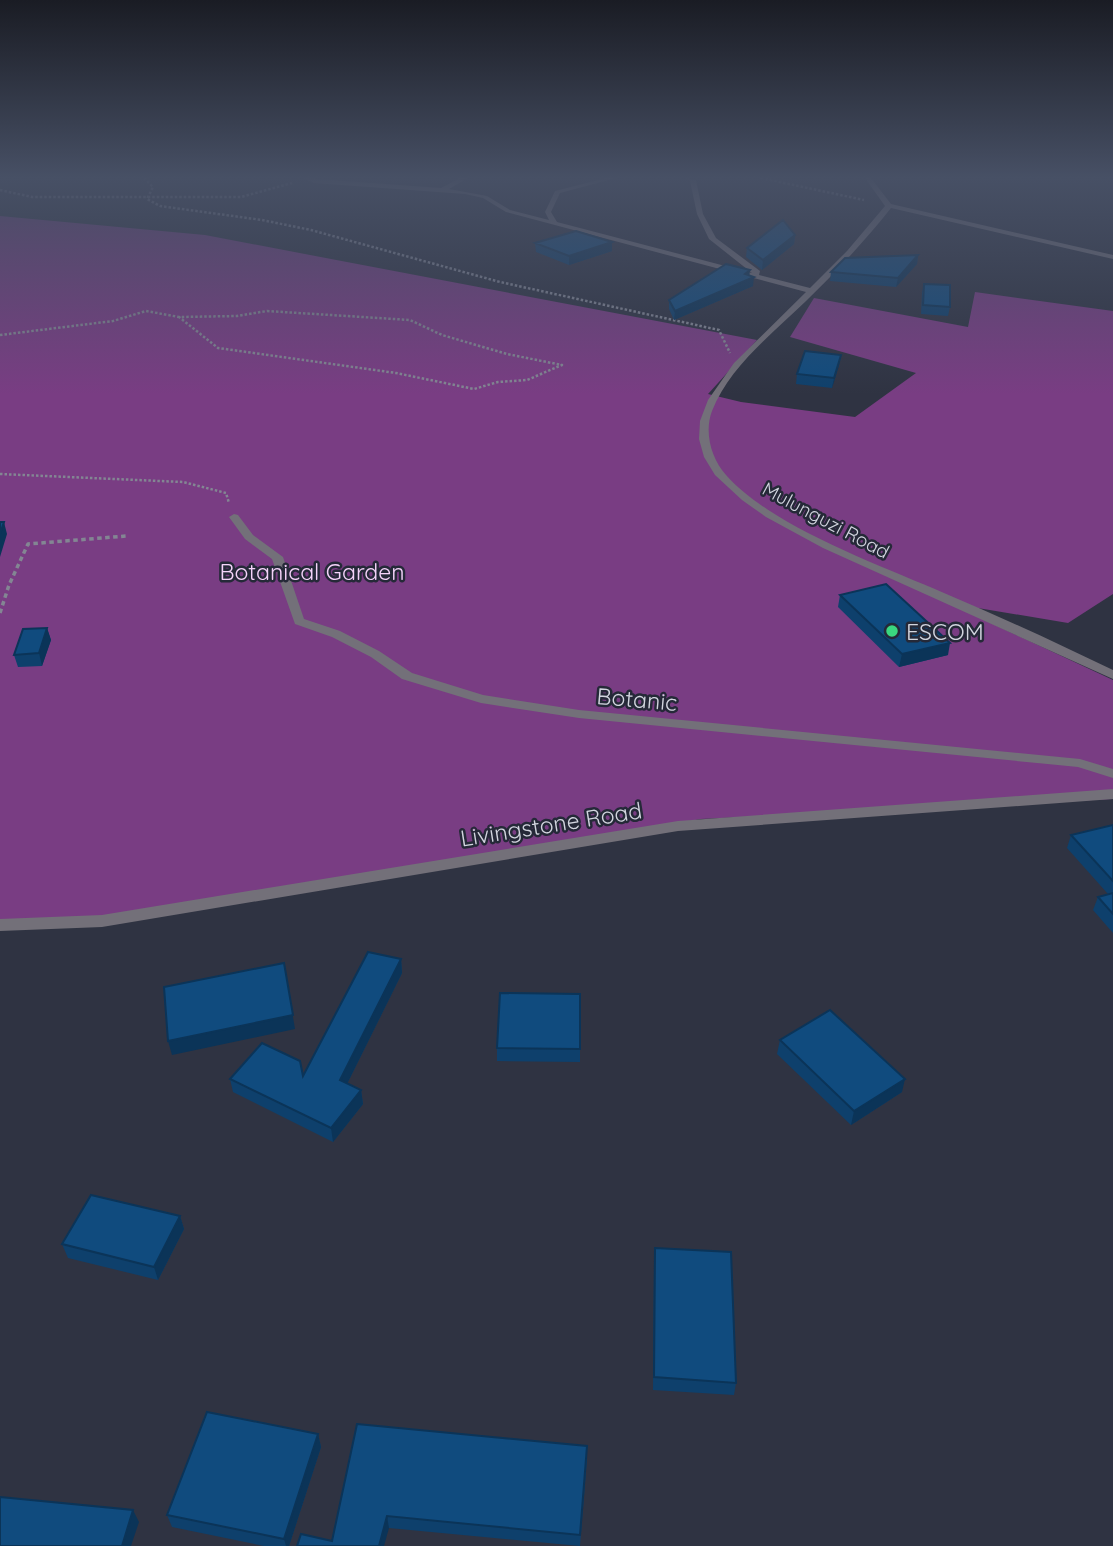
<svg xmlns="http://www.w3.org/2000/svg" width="1113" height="1546" font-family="Quicksand,sans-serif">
<rect width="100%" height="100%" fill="#2f3342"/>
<!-- green -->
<path fill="#793d83" d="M0 216 205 235 757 340 708 394 741 402 855 417 916 373 790 337 814 298 968 327 975 292 1113 311V594L1068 623 948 603 1113 680V799L701 819 83 925 0 924Z"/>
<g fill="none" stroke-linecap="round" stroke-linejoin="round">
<!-- path-far1 -->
<path stroke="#838693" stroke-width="2.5" stroke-dasharray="2.5 2" stroke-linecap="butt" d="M144 178 153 187 147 199 160 206 262 220 311 230 500 282 719 330 730 353
M761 178 864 200
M0 190 32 197H241L292 183
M267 311 410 320 442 335 507 354 562 365 527 380 498 382 474 389 396 373 218 348 179 317 237 316Z
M0 335 113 321 146 311 179 317
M0 474 183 482 226 493 229 503"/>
<!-- path -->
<path stroke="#838693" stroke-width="3.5" stroke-dasharray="4.5 3.5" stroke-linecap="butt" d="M0 613 9 585 28 544 126 536"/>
<!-- street -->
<path fill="#737079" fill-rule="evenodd" d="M303 178 441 188 460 178H468L449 189 487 196 510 210 549 220 545 212 555 191 606 178H616L560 193 551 212 557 222 752 273 709 239 697 214 690 181 685 178 696 180 703 214 716 238 760 271 759 275 810 288 847 251 885 206 865 178H871L891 204 1113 255V259L891 208C864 242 835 273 805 302 772 334 729 367 712 411 704 432 711 458 726 475 772 527 880 565 944 593 1001 617 1057 643 1113 670V679L823 548 766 517 742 500 715 475 704 457 699 439 700 421 708 400 734 363 806 292 506 212 483 198 465 194 314 183Z
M234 514 238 515 253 535 283 557 304 619 340 631 379 651 412 673 483 695 579 710 1080 759 1113 769V778L1078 767 579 718 481 703 402 679 371 657 332 637 295 624 272 559 245 539 229 517Z
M1113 789V799L678 831 102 927 0 931V919L102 915 678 821Z"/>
</g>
<!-- wall -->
<path fill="#0e406c" d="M795 235 794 244 762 270 746 257 747 248Z
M535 243 612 251 569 265 536 252Z
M918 255 917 264 896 287 830 281 831 272Z
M750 275 753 286 674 320 669 309V300Z
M924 284 950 307 948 316 921 314 922 293Z
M841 355 839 365 832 388 796 384 797 374Z
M840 595 948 655 899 667 838 607Z
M47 628 51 640 42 666 18 667 14 655Z
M1113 825V933L1093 910 1098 897 1108 894 1067 848 1071 835Z
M401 959 402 973 347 1084 361 1090 363 1104 333 1142 233 1092 230 1079 303 1075Z
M580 994V1062L497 1061V1048Z
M780 1040 902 1092 851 1125 777 1054Z
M180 1216 184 1229 158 1280 68 1258 62 1244Z
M655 1248 736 1383 734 1395 653 1390 654 1261Z
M357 1424 587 1459 580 1546 389 1528 332 1541Z
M318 1434 321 1447 289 1546H264L172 1527 167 1515Z"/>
<!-- shaded-wall -->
<path fill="#0b3458" d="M795 235 794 244 762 270 763 260Z
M612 242V251L569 265V256Z
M918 255 917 264 896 287 898 278Z
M750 270 749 279 754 277 753 286 674 320 675 311 745 274Z
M841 355 839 365 832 388 834 378Z
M4 522 7 534 0 557V534Z
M47 628 51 640 42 666 39 653Z
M950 643 948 655 899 667 902 654Z
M401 959 402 973 342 1094 340 1080Z
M284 963 295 1029 172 1055 168 1041Z
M905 1079 902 1092 851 1125 854 1111Z
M361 1090 363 1104 333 1142 331 1128Z
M180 1216 184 1229 158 1280 154 1267Z
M318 1434 321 1447 289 1546H286L284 1539Z
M133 1510 139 1522 131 1546H122Z
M387 1516 389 1528 384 1546H379Z"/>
<!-- building -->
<path fill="#104b7e" stroke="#0b3458" stroke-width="2" d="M783 220 795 235 763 260 747 248Z
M576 231 612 242 569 256 535 243Z
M918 255 898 278 831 272 845 258Z
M726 264 750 270 745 274 754 277 675 311 669 300Z
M924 284 950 285V307L923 305Z
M805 351 841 355 834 378 797 374Z
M0 522H4L0 534Z
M886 584 950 643 902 654 840 595Z
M47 628 39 653 14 655 23 629Z
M1113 825V881L1071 835Z
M1113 893V914L1098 897Z
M368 952 401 959 340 1080 361 1090 331 1128 230 1079 262 1043 300 1061 303 1076Z
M284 963 293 1015 168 1041 164 987Z
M500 993 580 994V1049L497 1048Z
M830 1010 905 1079 854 1111 780 1040Z
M91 1195 180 1216 154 1267 62 1244Z
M655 1248 731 1252 736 1383 654 1377Z
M207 1412 318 1434 284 1539 167 1515Z
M357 1424 587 1446 580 1535 387 1516 379 1546H297L301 1534 332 1541Z
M0 1497 133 1510 122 1546H0Z"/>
<!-- sky -->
<linearGradient id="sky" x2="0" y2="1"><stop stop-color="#1a1c24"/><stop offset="0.45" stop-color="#475065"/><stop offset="1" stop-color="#475065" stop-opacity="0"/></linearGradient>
<rect width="1113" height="394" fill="url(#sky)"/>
<!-- markers -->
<circle fill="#3ad77f" stroke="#252938" stroke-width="2.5" cx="892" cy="631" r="7"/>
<g text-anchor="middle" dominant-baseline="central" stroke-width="5" stroke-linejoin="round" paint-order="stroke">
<!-- far-street labels -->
<g font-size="19" fill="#d2d5df" stroke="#252938">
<text transform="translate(826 520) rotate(28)">Mulunguzi Road</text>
</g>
<!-- park labels -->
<g font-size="23" fill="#f5d3fa" stroke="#252938">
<text x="312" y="571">Botanical Garden</text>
</g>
<!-- poi labels -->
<g font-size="23" fill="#d2d5df" stroke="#252938" text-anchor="start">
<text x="906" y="631">ESCOM</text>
</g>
<!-- street labels -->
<g font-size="23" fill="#d2d5df" stroke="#252938">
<text transform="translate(637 699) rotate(5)">Botanic</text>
<text transform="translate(551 824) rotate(-9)">Livingstone Road</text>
</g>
</g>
</svg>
